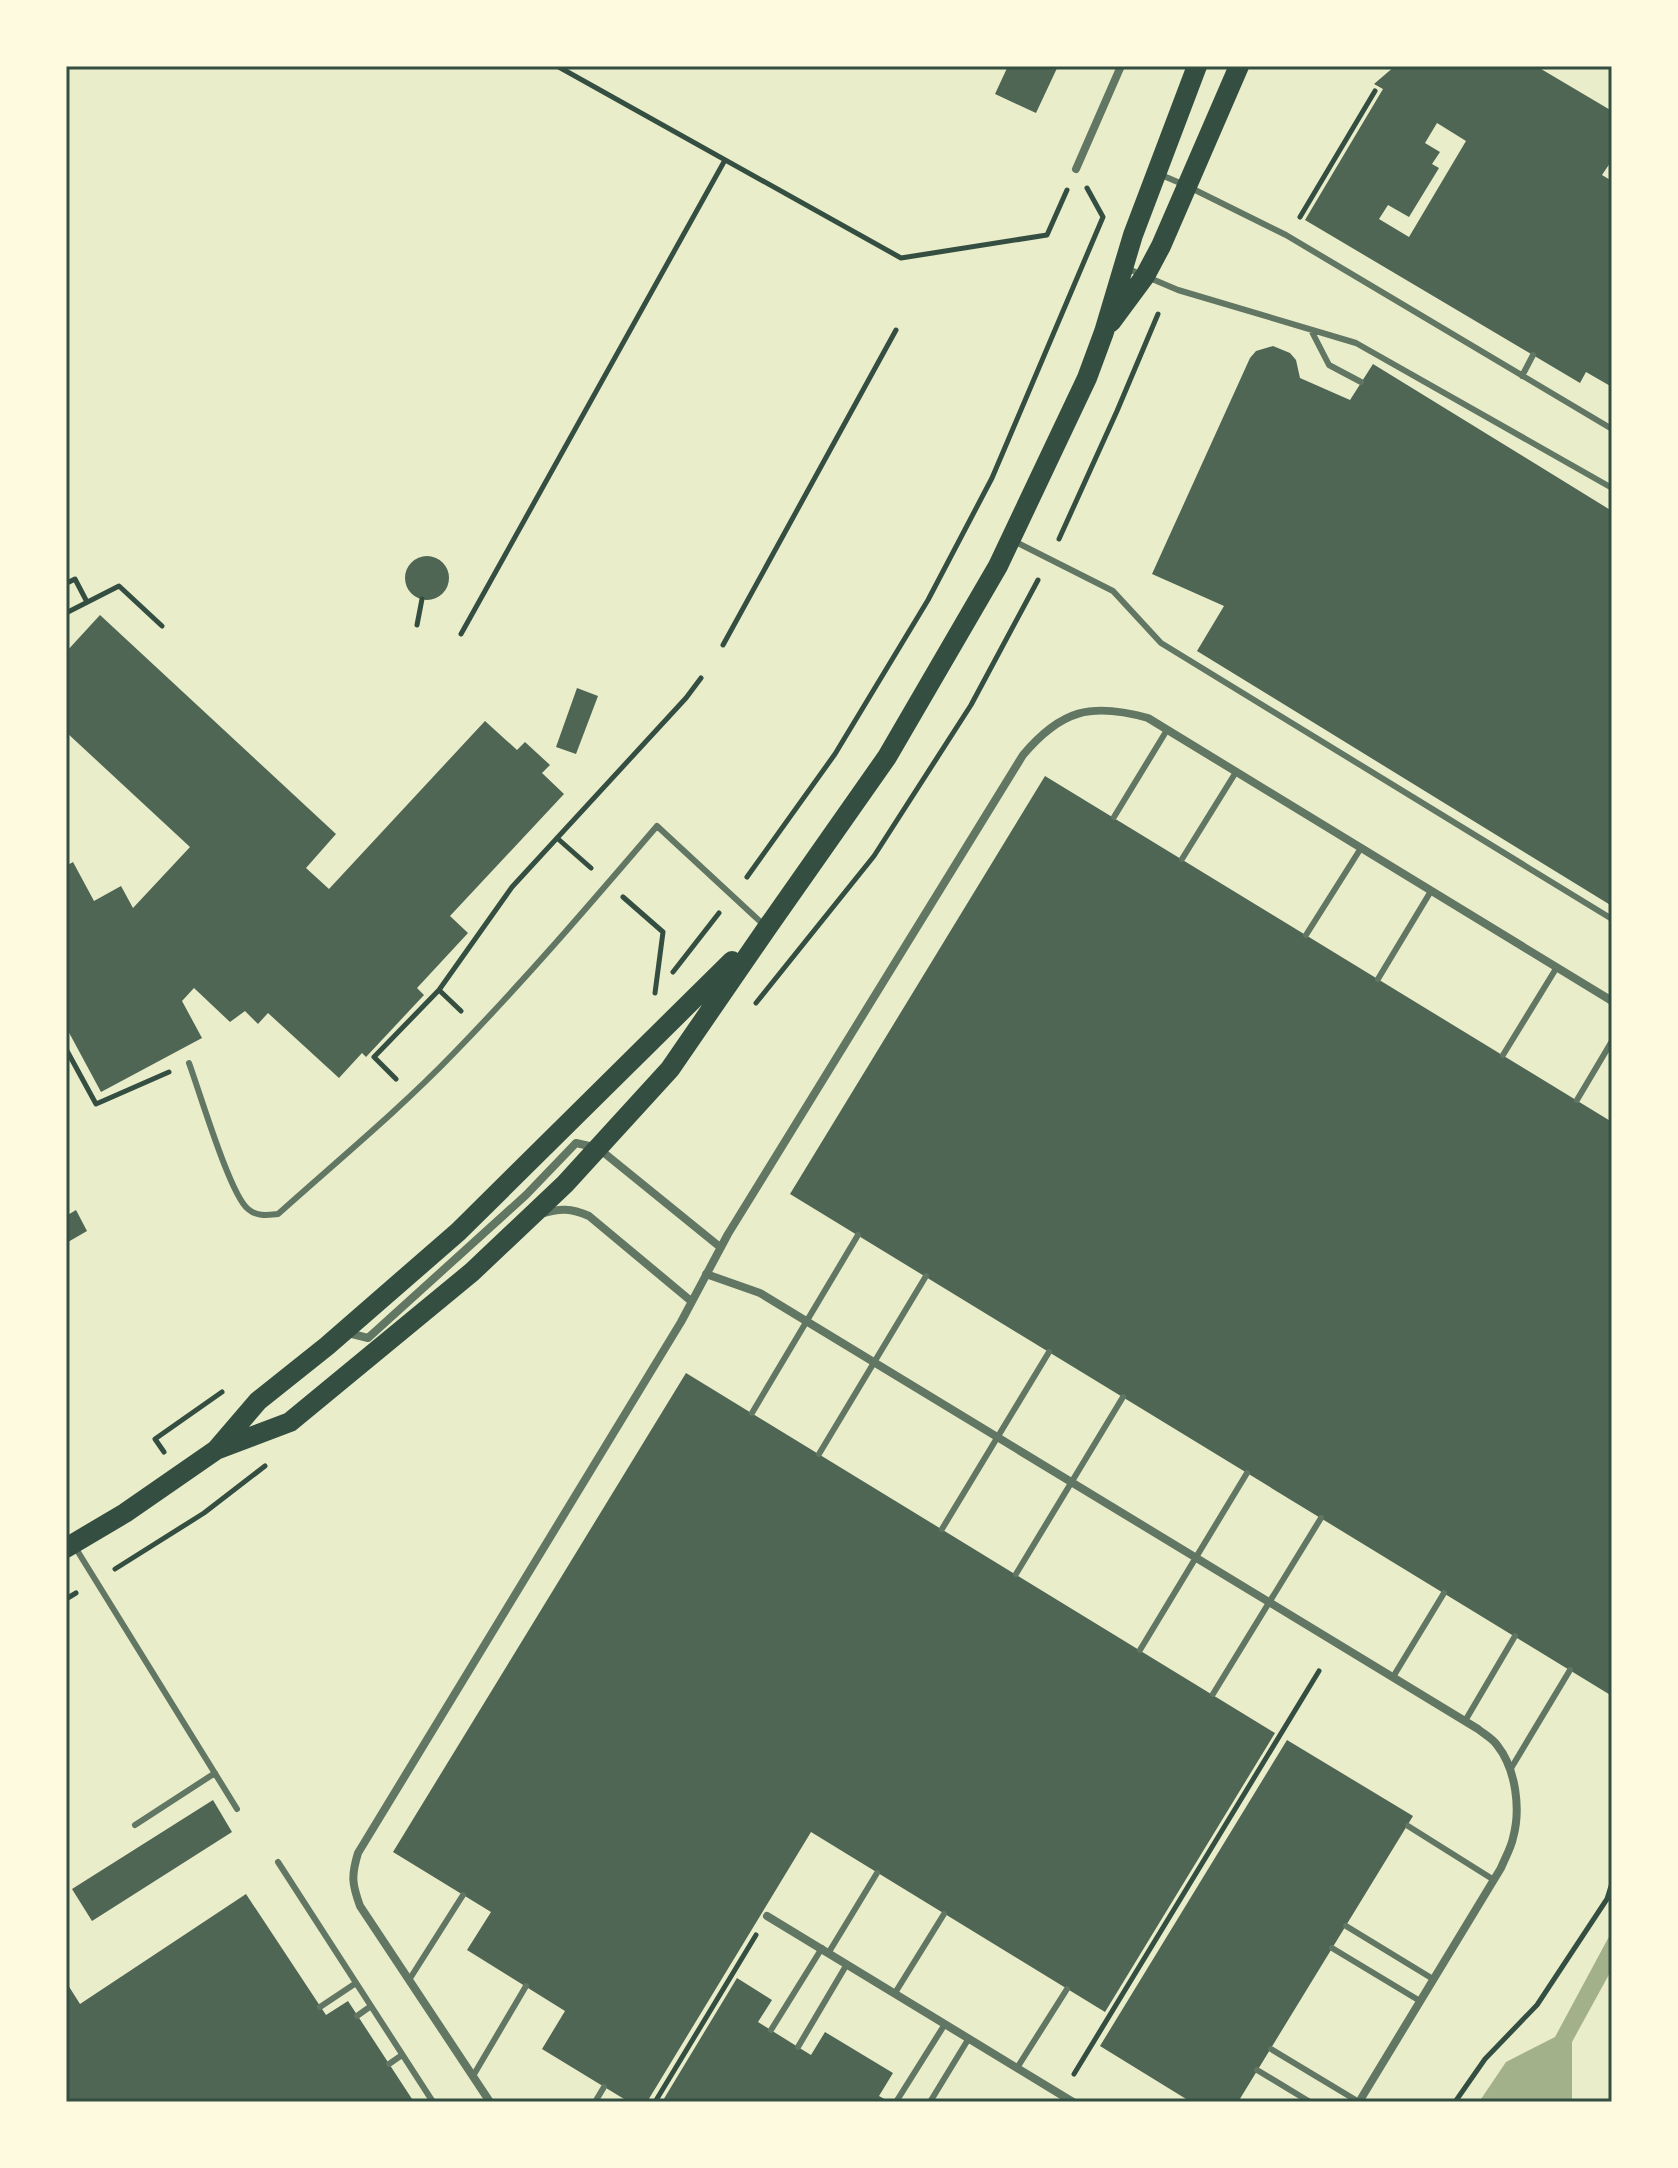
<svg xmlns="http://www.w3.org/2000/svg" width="1678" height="2168" font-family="Poppins,sans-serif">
<rect width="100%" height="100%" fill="#e9edc9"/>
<!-- water -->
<path fill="#a3b18a" d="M1612 1931V1969L1572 2042V2102H1479L1506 2062 1555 2037Z"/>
<!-- building -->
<path fill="#4f6655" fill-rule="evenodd" d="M1008 66H1058L1036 113 995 94Z
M1395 66H1536L1612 111V160L1602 175 1612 181V387L1586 372 1580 383 1305 220 1383 89 1374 84ZM1437 123 1466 141 1409 237 1379 219 1388 205 1409 217 1439 168 1432 164 1440 152 1425 143Z
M1273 346 1290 353 1296 360 1300 378 1350 400 1373 364 1612 511V906L1197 651 1224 606 1152 574 1250 358 1256 351Z
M405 578a22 22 0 1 1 44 0a22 22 0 1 1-44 0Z
M100 615 336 834 306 868 329 889 485 721 517 750 525 742 550 765 542 773 564 794 450 916 468 933 417 988 424 995 366 1057 362 1053 339 1078 268 1013 258 1024 245 1011 230 1022 194 988 182 1001 202 1038 101 1092 66 1027V866L73 862 94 901 121 886 133 908 190 847 66 732V652Z
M577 688 598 696 576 754 556 747Z
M1045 776 1612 1122V1696L790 1194Z
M76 1210 87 1231 68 1242 66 1216Z
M686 1373 1275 1733 1105 2012 811 1832 647 2102H629L542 2049 565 2011 467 1950 491 1912 393 1852Z
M1287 1740 1413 1816 1238 2102H1191L1100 2046Z
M213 1800 232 1832 92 1921 72 1889Z
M246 1894 326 2015 348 2001 414 2102H66V1987L68 1985 80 2004Z
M737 1978 772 2000 758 2022 798 2047 811 2055 825 2032 893 2073 879 2096 890 2102H662Z"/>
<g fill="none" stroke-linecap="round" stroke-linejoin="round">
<!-- path -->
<path stroke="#344e41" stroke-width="5" d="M557 66 901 258 1047 235 1067 190
M1300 217 1375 91
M1059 539 1117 411 1158 314
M69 582 75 579 87 602
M66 613 119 586 162 626
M417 625 422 599
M461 634 725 160
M723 645 896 330
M557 838 591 868
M747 877 835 754 928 600 992 478 1103 217 1087 188
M623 897 663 932 655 993
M673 972 719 913
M439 990 461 1011
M756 1003 874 856 971 705 1038 580
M66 1049 96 1104 169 1072
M396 1079 374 1057 439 990 512 887 686 698 701 678
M164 1452 155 1439 222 1392
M115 1569 204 1513 265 1466
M66 1599 76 1593
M1074 2074 1319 1671
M655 2102 756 1935
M1455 2102 1485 2059 1537 2005 1607 1899 1612 1883"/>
<!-- service -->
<path stroke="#617663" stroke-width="6" d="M1159 174 1187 186 1286 235 1612 429
M1126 268 1178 290 1356 343 1612 488
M1311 330 1329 365 1361 382
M1522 376 1533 355
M1012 540 1113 591 1161 643 1612 919
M1114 817 1167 730
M1182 859 1236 772
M1306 935 1361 848
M1378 979 1431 891
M1503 1055 1557 967
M189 1063C199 1090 230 1195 248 1209 257 1217 268 1215 278 1214 337 1161 399 1110 454 1053 525 980 591 903 657 826L764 925
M1577 1100 1612 1041
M752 1413 858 1235
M819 1454 926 1276
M942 1529 1049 1352
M75 1547 237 1809
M1016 1574 1123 1397
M1140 1650 1247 1473
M1393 1677 1444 1593
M1213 1694 1321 1518
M1465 1721 1515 1636
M1510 1770 1570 1670
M135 1825 215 1773
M1408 1826 1494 1880
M278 1862 433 2102
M1346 1926 1433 1979
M1332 1948 1420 2001
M829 1952 877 1873
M409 1980 463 1895
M895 1993 944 1914
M320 2007 356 1983
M357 2016 371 2006
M771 2030 822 1948
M798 2047 847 1964
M1271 2049 1359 2102
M389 2064 402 2055
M1017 2068 1067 1989
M1257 2070 1310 2102
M473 2076 526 1986
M595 2102 604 2087
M896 2102 945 2024
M930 2102 969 2038"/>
<!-- minor -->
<path stroke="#617663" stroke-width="8" d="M1076 169 1121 66
M541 1214C560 1208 571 1208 589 1216L691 1301
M706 1274 760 1293 1478 1729C1484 1734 1493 1739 1497 1745 1516 1769 1521 1809 1513 1838 1511 1848 1505 1858 1501 1868L1359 2102
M348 1333 368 1338 526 1195 576 1143 598 1148 720 1247
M767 1916 1073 2102
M490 2102 360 1906C352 1884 351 1876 358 1853L681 1322 728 1234 1023 755C1061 710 1091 702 1148 718L1612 1001"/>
<!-- primary -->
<path stroke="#344e41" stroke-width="20" d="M1111 322 1145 276 1161 246 1239 66
M216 1450 290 1422 472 1272 565 1184 670 1069 767 928 887 757 998 566 1087 378 1104 332 1133 235 1197 66
M66 1548 125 1513 216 1450 258 1401 327 1346 458 1232 732 961"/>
</g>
<!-- border -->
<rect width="1678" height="2168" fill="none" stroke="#fefae0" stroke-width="136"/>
<rect x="68" y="68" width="1542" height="2032" fill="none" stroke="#344e41" stroke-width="3"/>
</svg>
